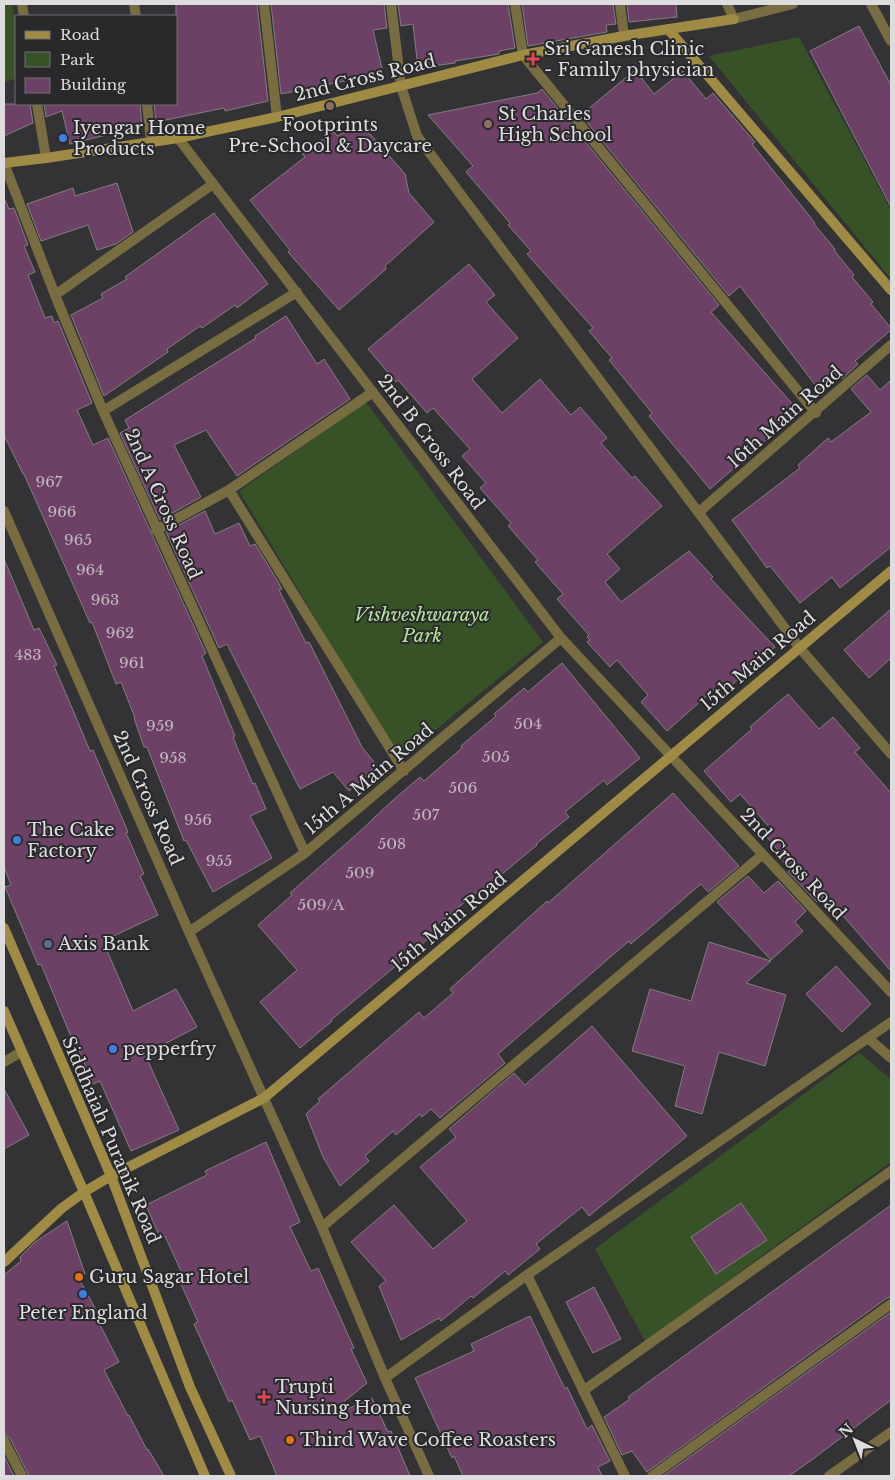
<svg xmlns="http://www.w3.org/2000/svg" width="895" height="1480" font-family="'Libre Baskerville',serif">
<rect width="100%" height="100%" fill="#333336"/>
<!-- green -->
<path fill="#385227" d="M4 4H12L16 24V78L4 83Z
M799 37 891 210V279L709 56Z
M366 402 543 642 400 759 239 491Z
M859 1053 891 1079V1162L645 1341 595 1249Z"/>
<!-- building -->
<path fill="#6d4165" stroke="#827e81" d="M176 4H257L268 101 225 111 224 108 156 122 154 104H176Z
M271 4H384L387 28 373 30 383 73 281 94Z
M398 4H508L515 48 499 51V54L455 61V63L418 68 413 24 401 26Z
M522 4H613L616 24 606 25 607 32 528 46Z
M627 4H676L677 17 629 22Z
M859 26 891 85V207L810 51Z
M635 70 654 94 683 71 706 99 713 93 755 142 752 144 815 223 814 224 835 249 834 250 854 275 852 277 873 302 871 304 891 328V330L855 361 858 364 842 379 840 376 826 389 824 386 819 390 740 286 729 296 581 115Z
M542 89 719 305 711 312 796 408 791 412 795 415 710 489 649 416 652 413 609 360 612 358 589 331 593 328 527 254 531 251 508 225 510 223 466 172 473 166 428 115 537 93Z
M4 104H30L33 123 4 136Z
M44 104H140L142 126 70 144 62 111 46 117Z
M356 129 364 130 371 135 405 174 409 193 434 222 385 266 386 269 339 310 288 252 290 250 250 200 305 157 302 154 334 132 337 136 349 130Z
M117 183 133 232 116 244 97 250 88 225 41 241 27 204 73 188 75 196Z
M4 198 9 209 14 208 28 245 24 246 35 272 28 275 45 318 52 316 54 323 58 321 92 403 77 410 93 445 108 438 206 653 202 656 235 736 233 737 237 747 253 784 255 783 266 809 250 816 272 858 213 892 186 840 184 841 147 747H144L134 718H135L121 682 116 684 92 622 90 623 24 474H23L4 435Z
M214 213 268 284 237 308 235 305 202 328 200 326 167 349 168 352 104 396 71 315 103 298 101 294 127 279 125 277Z
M469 264 495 295 486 302 518 338 472 379 502 413 540 379 571 415 580 407 607 438 601 443 632 478 635 476 662 506 607 554 620 569 605 582 621 602 689 551 713 577 711 579 775 647 726 690 720 684 667 731 641 702 648 695 617 660 610 667 587 642 590 640 587 637 589 635 557 599 563 594 535 562 538 560 508 526 511 523 480 488 486 483 462 456 470 449 433 408 427 413 398 380 396 382 368 349Z
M286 316 317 364 324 359 350 399 237 476 206 430 174 445 201 497 160 520 120 433 129 428 125 420 256 338 255 336Z
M867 375 880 390 891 380V547L840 588 832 577 800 603 770 566 767 568 732 520 800 468 798 465 828 438 831 442 871 412 851 389Z
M205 511 215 534 239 523 250 546 255 544 277 580 282 589 279 590 306 643 309 642 362 747 377 766 349 791 333 772 300 789 227 644 219 648 166 532Z
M4 559 34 630 39 628 57 665 54 666 72 708 90 751 93 750 128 832 126 833 144 874 140 876 158 915 103 941 133 1011 176 989 197 1027 149 1052 153 1059 148 1061 179 1130 131 1151 100 1081 93 1084 76 1043 74 1044 41 964 38 965 5 887 11 885 4 867Z
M891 609V658L869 678 844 650Z
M562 663 640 758 607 785 604 780 565 812 569 817 536 844 537 845 478 894 477 892 432 929 435 933 331 1020 332 1021 300 1048 260 1002 297 970 258 925 292 895 290 893 357 834 392 801 420 777 424 781 462 748 461 746 496 716 494 714 524 688 528 692Z
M788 694 819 729 833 717 860 748 855 752 891 793V971L825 895 817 902 788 872 790 870 780 858 783 856 765 835 771 829 740 794 731 802 704 771 752 729 750 727Z
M673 793 739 866 708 892 701 884 631 944 629 941 498 1054 505 1063 440 1118 431 1109 422 1117 420 1114 396 1135 393 1131 365 1156 369 1161 340 1186 323 1157 306 1114 320 1101 318 1099 419 1012 424 1018 453 993 450 989 547 901 548 903Z
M748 876 764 893 778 881 806 911 795 922 803 931 771 960 717 902Z
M709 942 771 961 746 983 786 995 765 1066 719 1052 702 1114 675 1106 685 1066 632 1051 650 989 691 1001Z
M836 966 871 1004 842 1032 806 994Z
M592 1026 687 1136 589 1216 582 1207 536 1244 540 1249 508 1275 505 1271 473 1298 471 1296 441 1321 439 1318 401 1340 379 1286 386 1281 351 1242 394 1205 433 1249 467 1221 420 1167 456 1137 449 1129 514 1073 525 1085Z
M4 1089 29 1135 4 1149Z
M266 1142 300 1222 290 1227 311 1271 318 1268 354 1348 351 1349 367 1383 330 1413 332 1416 372 1398 388 1432 391 1431 410 1476H277L260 1436 250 1440 232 1400 229 1402 194 1324 198 1322 180 1282 185 1280 165 1236 160 1238 146 1205 207 1175 205 1171Z
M741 1203 767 1240 716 1274 691 1237Z
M891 1205V1297L887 1298 647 1472 632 1451 622 1455 604 1417 630 1399 628 1397Z
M67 1221 85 1274 78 1277 100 1317 97 1319 119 1362 104 1370 128 1416 129 1415 147 1450 148 1449 164 1476H29L10 1438 4 1434V1275L21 1261 20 1257 35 1242Z
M594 1287 621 1339 593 1353 566 1302Z
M891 1312V1400L813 1459 789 1476H663Z
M530 1316 565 1389 567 1387 587 1429 592 1425 610 1461 598 1467 602 1476H463L454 1456 452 1458 415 1378 474 1351 471 1344Z
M4 1456 14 1476H4Z"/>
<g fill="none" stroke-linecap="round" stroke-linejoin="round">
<!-- street -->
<path stroke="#786c41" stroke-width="10" d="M22 4 24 16
M134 4 136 16
M264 4 277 117
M391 4 401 86 417 136 799 647 891 754
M515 4 523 55 816 413
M620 4 624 36
M727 4 734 19 793 4
M871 4 891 41
M37 104 46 158
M147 104 151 141
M178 138 561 638 891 992
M4 163 55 295 103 411 305 853
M55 295 213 184
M103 411 297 292
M229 490 404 771
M4 511 189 932 322 1227 385 1378 429 1476
M699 512 891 345
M156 530 229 490 373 392
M189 932 305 853 561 638
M868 1038 891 1058
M4 1062 21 1052
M322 1227 762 855
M527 1275 625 1476
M385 1378 527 1275 891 1022
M583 1391 891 1171
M4 1441 22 1476
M652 1476 891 1304
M829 1476 891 1432"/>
<!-- secondary -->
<path stroke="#9f8b43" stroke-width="10" d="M668 29 891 290
M4 163 46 158 178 138 277 117 523 55 624 36 734 19
M4 928 111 1176 190 1387 231 1476
M4 1011 84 1192 205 1476
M4 1262 62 1208 84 1192 111 1176 264 1098 891 571"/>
</g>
<!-- markers -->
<g fill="#e0444e" stroke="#29292c" stroke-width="2">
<path d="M530.5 51.5h5v5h5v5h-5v5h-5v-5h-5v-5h5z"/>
<path d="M261.5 1389.5h5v5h5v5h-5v5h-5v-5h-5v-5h5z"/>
</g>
<g fill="#8d6e63" stroke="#29292c" stroke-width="2">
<circle cx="330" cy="106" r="5"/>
<circle cx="488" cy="124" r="5"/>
</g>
<g fill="#3f7fe0" stroke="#29292c" stroke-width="2">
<circle cx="63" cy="138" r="5"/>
<circle cx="17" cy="840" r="5"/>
<circle cx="113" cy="1049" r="5"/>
<circle cx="83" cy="1294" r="5"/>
</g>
<circle fill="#5c6f8a" stroke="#29292c" stroke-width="2" cx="48" cy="944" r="5"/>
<g fill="#e8710a" stroke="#29292c" stroke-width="2">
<circle cx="79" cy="1277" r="5"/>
<circle cx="290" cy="1440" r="5"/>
</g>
<g text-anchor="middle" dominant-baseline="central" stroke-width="4" stroke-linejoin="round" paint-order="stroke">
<!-- number labels -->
<g font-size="15" fill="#c1b6c0">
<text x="49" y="481">967</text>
<text x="62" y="511">966</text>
<text x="78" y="539">965</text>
<text x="90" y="569">964</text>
<text x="105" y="599">963</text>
<text x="120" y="632">962</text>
<text x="28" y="654">483</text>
<text x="132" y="662">961</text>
<text x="528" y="723">504</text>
<text x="160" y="725">959</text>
<text x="496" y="756">505</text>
<text x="173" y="757">958</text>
<text x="463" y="787">506</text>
<text x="426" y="814">507</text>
<text x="198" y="819">956</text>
<text x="392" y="843">508</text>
<text x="219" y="860">955</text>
<text x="360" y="872">509</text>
<text x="321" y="904">509/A</text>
</g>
<!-- poi labels -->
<g font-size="18" fill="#dddddf" stroke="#29292c" text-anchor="start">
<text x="544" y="49">Sri Ganesh Clinic<tspan x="544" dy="21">- Family physician</tspan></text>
<text x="498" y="114">St Charles<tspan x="498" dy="21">High School</tspan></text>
<text x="330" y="125" text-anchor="middle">Footprints<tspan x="330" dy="21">Pre-School &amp; Daycare</tspan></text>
<text x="73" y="128">Iyengar Home<tspan x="73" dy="21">Products</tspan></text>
<text x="27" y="830">The Cake<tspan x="27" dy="21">Factory</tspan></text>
<text x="58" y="944">Axis Bank</text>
<text x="123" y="1049">pepperfry</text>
<text x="89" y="1277">Guru Sagar Hotel</text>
<text x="83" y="1313" text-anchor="middle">Peter England</text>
<text x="275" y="1387">Trupti<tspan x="275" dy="21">Nursing Home</tspan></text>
<text x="300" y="1440">Third Wave Coffee Roasters</text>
</g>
<!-- street labels -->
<g font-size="18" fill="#dddddf" stroke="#29292c">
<text transform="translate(365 78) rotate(-14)">2nd Cross Road</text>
<text transform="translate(785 417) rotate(-41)">16th Main Road</text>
<text transform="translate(431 442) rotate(53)">2nd B Cross Road</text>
<text transform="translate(163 504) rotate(66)">2nd A Cross Road</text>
<text transform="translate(758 661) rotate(-40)">15th Main Road</text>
<text transform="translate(369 779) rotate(-40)">15th A Main Road</text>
<text transform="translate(148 798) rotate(66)">2nd Cross Road</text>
<text transform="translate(793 864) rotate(47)">2nd Cross Road</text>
<text transform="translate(449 922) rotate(-40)">15th Main Road</text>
<text transform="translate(111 1140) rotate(67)">Siddhaiah Puranik Road</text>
</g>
<!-- park labels -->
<g font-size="18" font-style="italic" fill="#b7e59b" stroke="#29292c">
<text x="422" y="615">Vishveshwaraya<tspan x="422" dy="21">Park</tspan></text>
</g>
</g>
<!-- border -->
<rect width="895" height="1480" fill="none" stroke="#dddddf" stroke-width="10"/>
<!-- legend -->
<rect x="15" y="15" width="162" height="90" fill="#29292c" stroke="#717174"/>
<rect x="25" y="31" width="25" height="8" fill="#9f8b43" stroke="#717174"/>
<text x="60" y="40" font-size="15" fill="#dddddf">Road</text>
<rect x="25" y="52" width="25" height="15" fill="#385227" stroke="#717174"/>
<text x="60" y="65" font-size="15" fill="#dddddf">Park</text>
<rect x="25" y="78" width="25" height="15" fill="#6d4165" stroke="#717174"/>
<text x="60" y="90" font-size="15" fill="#dddddf">Building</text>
<!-- north arrow -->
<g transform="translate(855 1440) rotate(317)" stroke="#29292c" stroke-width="4" paint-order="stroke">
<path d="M0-4L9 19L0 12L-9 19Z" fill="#dddddf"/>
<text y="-8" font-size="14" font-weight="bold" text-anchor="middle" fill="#dddddf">N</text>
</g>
</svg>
